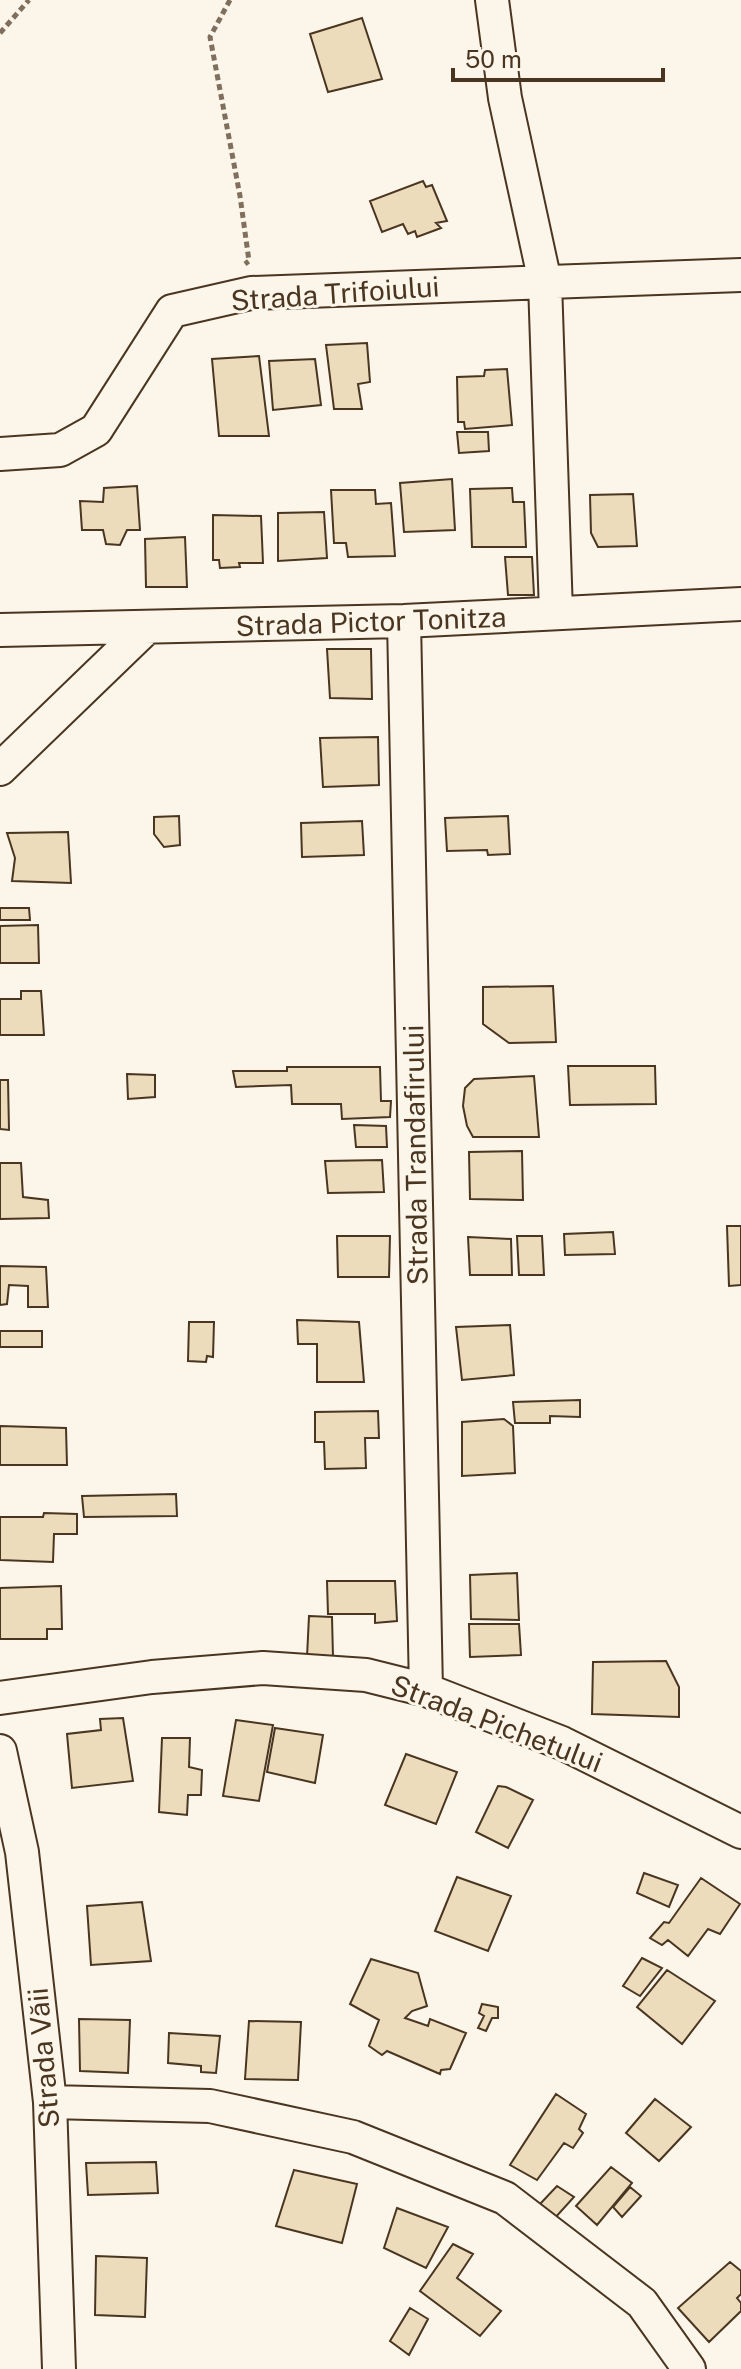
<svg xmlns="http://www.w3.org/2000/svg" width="741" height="2369" font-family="'Public Sans',sans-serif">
<rect width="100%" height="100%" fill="#fbf6e9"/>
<!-- building -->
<path fill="#ecdcbc" stroke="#4a3520" stroke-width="2" d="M362 18 382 79 328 92 310 34Z
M423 181 426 187 432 185 447 221 436 223 441 228 417 237 415 231 408 234 403 224 382 232 370 201Z
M367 343 370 382 358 384 362 409H334L326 345Z
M259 356 269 436H219L212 359Z
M315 359 321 405 273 410 269 361Z
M507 369 512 425 465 429 464 422H458L457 377 484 376 485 370Z
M457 432H488L489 451 459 453Z
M452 479 455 530 404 532 400 483Z
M137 486 140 530H127L120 545 106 544 103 530H82L80 501 103 502 104 488Z
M512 488 513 502H524L526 547H472L470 489Z
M331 490H375L376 504 391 503 395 556 348 557 346 543H334Z
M633 494 637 546 598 547 591 533 590 495Z
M324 512 327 558 278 561V513Z
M213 515 261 516 263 563H239L240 567 220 568 219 560H213Z
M185 537 187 587H146L145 539Z
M505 557H532L534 595H508Z
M327 649H371L372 699 330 698Z
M378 737 379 785 323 787 320 738Z
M179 816 180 845 164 847 154 834V817Z
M508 816 510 854 488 855 487 850 447 851 445 818Z
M362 821 364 855 302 857 301 823Z
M68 832 71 883 12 881 15 858 7 833Z
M0 908H29L30 920H0Z
M38 925 39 963H0V926Z
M553 986 556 1042 509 1043 483 1024V987Z
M21 991H41L44 1035H0V999H21Z
M568 1066H655L656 1104 570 1105Z
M287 1067H380L381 1101H391L390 1117 342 1119 341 1104H292L291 1085 236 1087 233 1071H287Z
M127 1074 155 1075V1097L128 1099Z
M534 1076 539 1137H473L467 1126 463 1106 465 1088 474 1079Z
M0 1080H8L9 1130 0 1129Z
M354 1125 386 1126 387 1147H356Z
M522 1151 523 1200 470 1199 469 1152Z
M382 1160 384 1192 328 1193 325 1161Z
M0 1163H21L23 1197 48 1200 49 1218 0 1219Z
M727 1226H741V1285L729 1286Z
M613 1232 615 1254 565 1255 564 1234Z
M337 1236H390L389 1277H338Z
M517 1236H542L544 1275H519Z
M468 1237 511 1239 512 1275H470Z
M0 1266 46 1267 48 1307H28V1286L9 1285 7 1304 0 1305Z
M297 1320 359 1322 364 1382H317V1344H298Z
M189 1322H214L213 1357 207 1356 206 1362 188 1361Z
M510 1325 514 1375 462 1380 456 1327Z
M0 1331H42V1347H0Z
M580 1400V1417L550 1416V1423H515L513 1402Z
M378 1411 379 1438H365L366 1468 325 1469 324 1442H315V1412Z
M504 1419 513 1426 515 1473 462 1476V1422Z
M0 1426 66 1428 67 1465H0Z
M176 1494 177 1516 84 1517 82 1496Z
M44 1513 77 1514V1534H54L53 1562 0 1560V1517H43Z
M517 1573 519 1620 471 1619 470 1575Z
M327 1581H395L397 1621 375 1623V1614H328Z
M61 1586 62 1629H47V1639H0V1588Z
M309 1616 332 1617 333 1657H307Z
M469 1624H519L521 1655 470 1657Z
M666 1661 679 1687V1717L592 1714 593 1662Z
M123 1718 133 1781 72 1788 67 1734 101 1730 100 1719Z
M236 1720 273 1725 259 1801 223 1796Z
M275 1728 323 1735 315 1783 267 1772Z
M162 1738H190L189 1767 202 1770 201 1795H188L187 1815 159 1812Z
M406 1754 457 1772 436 1824 385 1805Z
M498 1786 506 1787 533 1800 508 1848 476 1832Z
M644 1873 678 1885 669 1907 637 1893Z
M457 1877 511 1896 488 1951 435 1931Z
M701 1878 740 1904 720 1934 708 1929 688 1956 668 1940 662 1945 650 1938 664 1922 669 1923Z
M142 1902 151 1961 91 1965 87 1906Z
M642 1958 662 1968 640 1996 623 1986Z
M371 1959 418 1973 427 2006 412 2011 405 2018 428 2026 430 2019 466 2033 450 2069 441 2070 440 2074 387 2051 382 2055 369 2046 379 2020 350 2004Z
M667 1970 715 2001 682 2044 637 2007Z
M482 2004 498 2007V2018H492L486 2031 478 2028 484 2016 479 2013Z
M79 2019 130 2020 128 2073 80 2071Z
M249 2021 301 2022 298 2080 245 2079Z
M169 2033 220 2036 216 2073 201 2072V2066L168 2063Z
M556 2094 586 2114 579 2129 583 2133 573 2148 564 2143 537 2180 510 2165Z
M655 2099 691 2127 659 2161 626 2133Z
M156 2162 158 2193 88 2195 86 2163Z
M611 2167 632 2183 597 2225 576 2206Z
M294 2170 357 2184 342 2243 276 2226Z
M557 2186 574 2197 554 2219 540 2204Z
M630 2187 641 2196 622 2217 613 2207Z
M397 2208 448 2227 426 2268 384 2248Z
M453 2244 473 2254 457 2278 501 2311 480 2336 420 2291Z
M96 2256 147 2258 145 2317 95 2315Z
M730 2262 741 2271V2294L737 2298 741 2303V2311L709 2342 678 2308Z
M410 2308 428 2319 409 2355 390 2341Z"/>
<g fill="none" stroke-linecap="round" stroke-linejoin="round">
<!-- minor casing -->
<g stroke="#4a3520" stroke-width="36">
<path id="minor" d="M492 0 505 98 545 282 556 613
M0 454 60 450 96 430 172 311 251 293 741 275
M404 621 426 1690
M0 630 404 621 741 604
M0 769 145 629
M0 1698 152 1677 263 1668 366 1675 426 1690 562 1743 741 1832
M0 1751 22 1852 50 2102 59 2369
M50 2102 210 2106 353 2137 505 2198 642 2303 689 2369"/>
</g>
<!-- path -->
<path stroke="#7f6f5c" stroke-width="5" stroke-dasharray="6 4" stroke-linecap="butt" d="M230 0 210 37 240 196 249 261 245 264
M0 33 29 0"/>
<!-- minor -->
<use href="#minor" stroke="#fbf6e9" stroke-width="32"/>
</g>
<g text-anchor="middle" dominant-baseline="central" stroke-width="6" stroke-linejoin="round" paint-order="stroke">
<!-- street labels -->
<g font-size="28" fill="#4a3520" stroke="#fbf6e9">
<text transform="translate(335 293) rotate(-4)">Strada Trifoiului</text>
<text transform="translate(371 621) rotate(-2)">Strada Pictor Tonitza</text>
<text transform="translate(415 1155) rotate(-91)">Strada Trandafirului</text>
<text transform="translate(497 1723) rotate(21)">Strada Pichetului</text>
<text transform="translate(43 2058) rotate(-95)">Strada Văii</text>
</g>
</g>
<!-- scale -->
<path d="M453 68v12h210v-12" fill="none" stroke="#4a3520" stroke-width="4"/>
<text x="465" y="68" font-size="24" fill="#4a3520" stroke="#fbf6e9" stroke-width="6" paint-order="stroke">50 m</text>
</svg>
